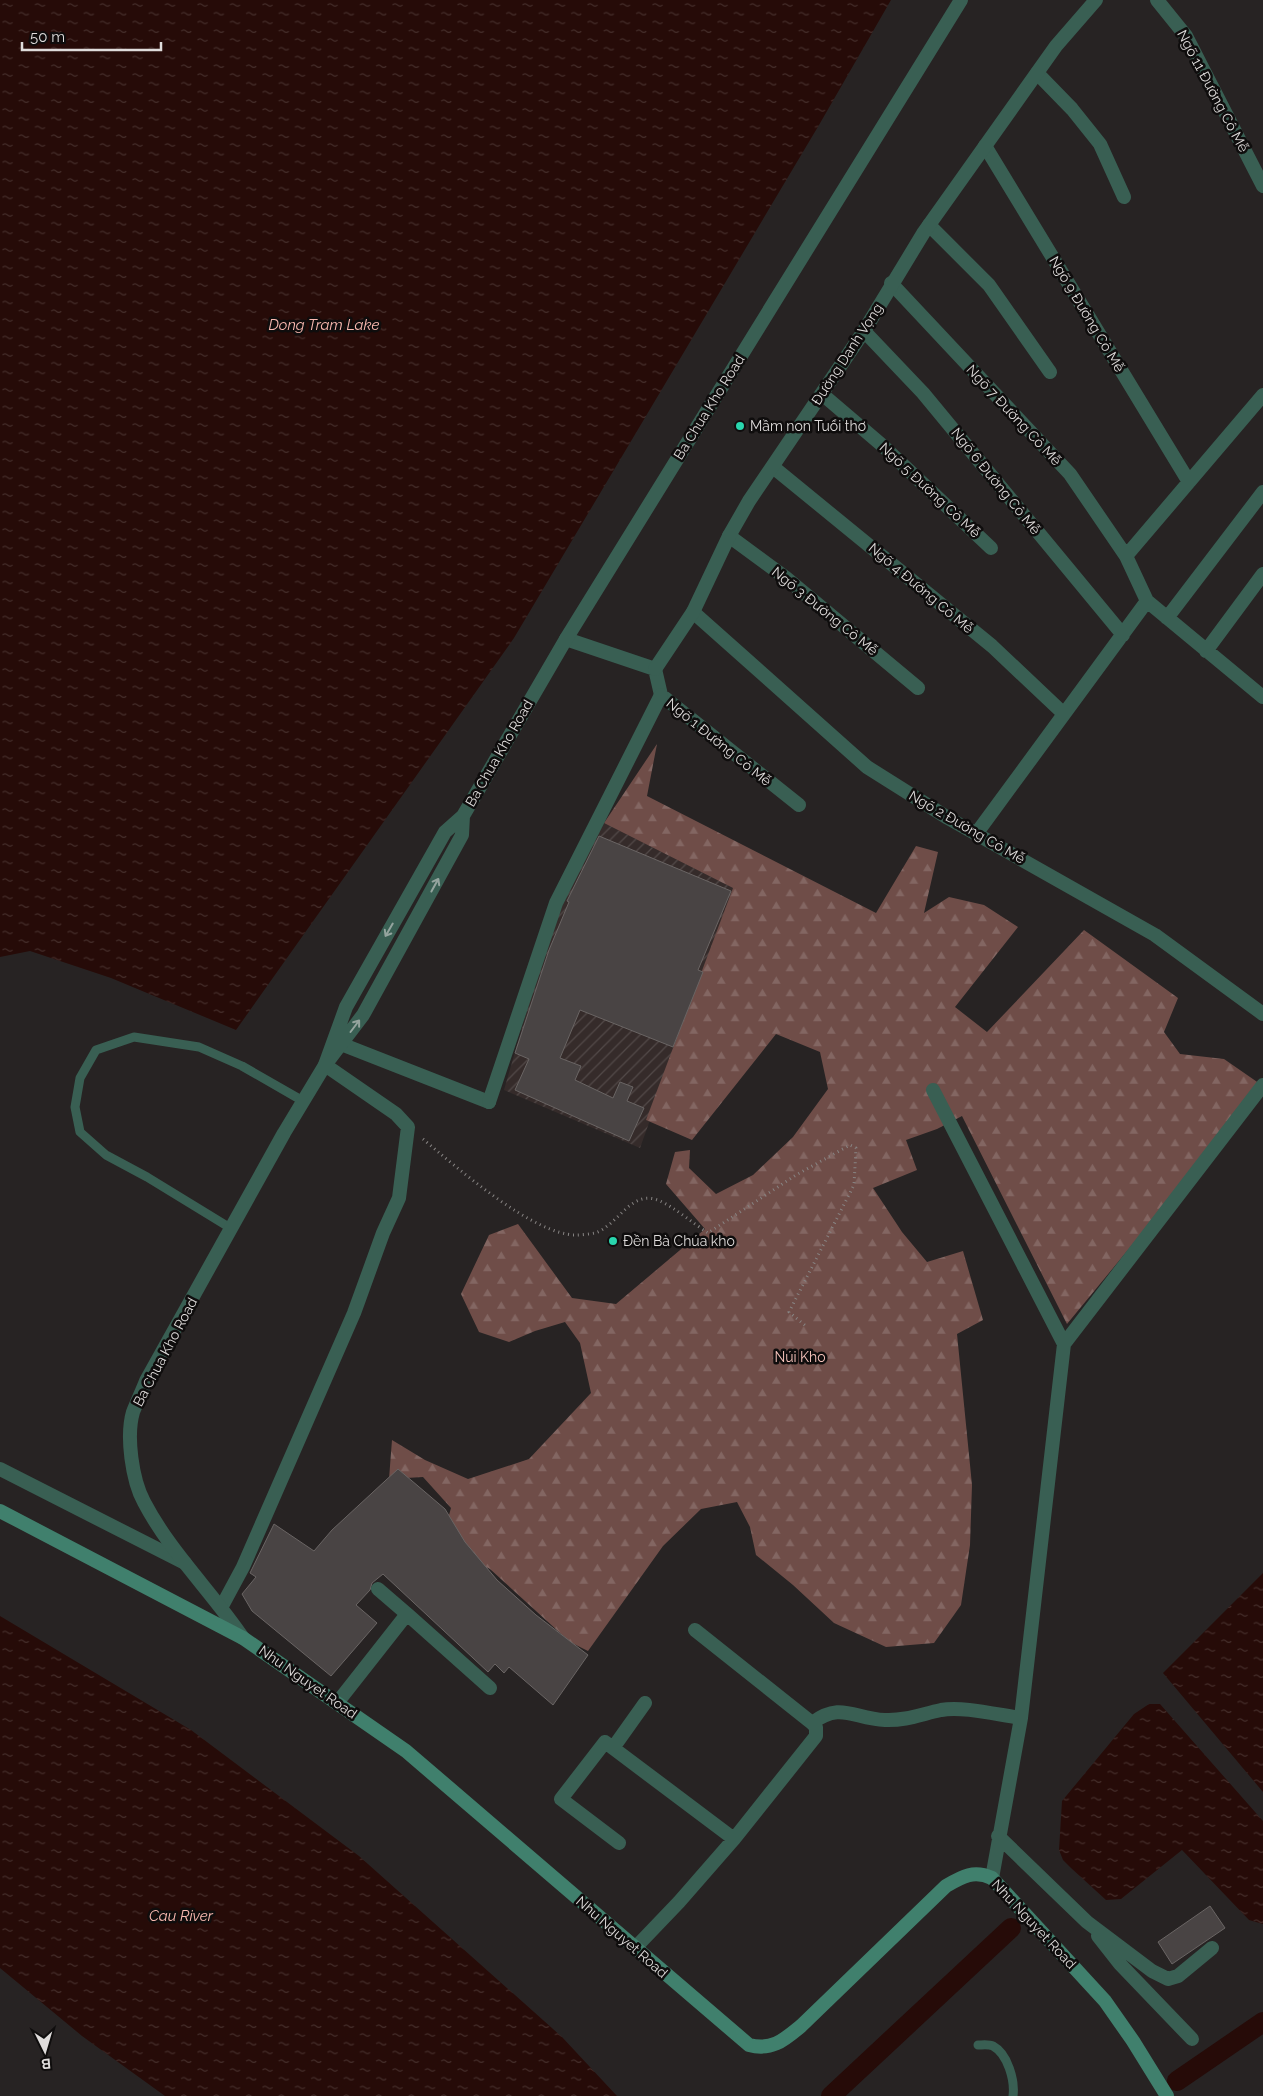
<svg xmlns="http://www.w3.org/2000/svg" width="1263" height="2096" font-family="Raleway,sans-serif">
<defs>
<pattern id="industrial-furrows" width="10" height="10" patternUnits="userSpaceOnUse" patternTransform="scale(1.25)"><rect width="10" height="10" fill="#352b2a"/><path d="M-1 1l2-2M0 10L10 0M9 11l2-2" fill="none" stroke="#524948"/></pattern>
<pattern id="forest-firs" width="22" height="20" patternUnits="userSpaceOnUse" patternTransform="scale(1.25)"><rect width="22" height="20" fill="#6f4d48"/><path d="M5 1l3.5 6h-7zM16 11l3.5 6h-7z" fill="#836662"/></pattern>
<pattern id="water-ripples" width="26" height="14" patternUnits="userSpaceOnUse" patternTransform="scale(1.25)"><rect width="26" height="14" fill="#260b08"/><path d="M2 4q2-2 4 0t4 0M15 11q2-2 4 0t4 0" fill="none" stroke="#452e2b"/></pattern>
</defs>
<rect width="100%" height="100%" fill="#272323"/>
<!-- industrial -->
<path fill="url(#industrial-furrows)" d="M604 823 733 888 640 1148 504 1090 554 917Z"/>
<!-- forest -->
<path fill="url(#forest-firs)" d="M657 744 647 796 876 913 916 846 938 852 924 913 949 897 984 905 1018 927 955 1007 987 1032 1084 930 1178 998 1164 1032 1180 1054 1224 1059 1263 1086 1067 1324 962 1116 937 1129 906 1140 917 1170 873 1188 902 1232 927 1262 963 1251 983 1320 957 1334 972 1485 970 1545 961 1605 934 1643 886 1647 834 1623 793 1585 756 1555 750 1527 737 1502 701 1509 663 1546 588 1651 570 1642 490 1569 461 1554 444 1533 451 1508 423 1477 389 1479 392 1440 425 1460 468 1479 529 1459 591 1393 580 1343 565 1322 535 1331 509 1342 479 1332 461 1294 489 1235 518 1224 572 1298 616 1304 705 1229 666 1184 675 1152 690 1150 689 1168 716 1194 753 1175 793 1137 828 1089 820 1052 776 1034 692 1140 646 1120 733 888 604 823Z"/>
<!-- water -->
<path fill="url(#water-ripples)" d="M0 0H891L819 125 514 638 236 1030 111 978 30 951 0 957Z
M1263 1573V1792L1163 1673Z
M0 1616 191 1730 359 1856 562 2037 617 2096H165L82 2036 0 1968Z
M1149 1704H1160L1263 1821V1924L1249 1920 1182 1850 1121 1899 1106 1900 1071 1868 1063 1860 1059 1850 1062 1801 1134 1714Z"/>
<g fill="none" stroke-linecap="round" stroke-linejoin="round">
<!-- canal -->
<path stroke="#260b08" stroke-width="20" d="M1177 2081 1263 2022
M831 2096 1011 1928"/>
</g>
<!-- building -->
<path fill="#494444" stroke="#6a6564" d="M599 836 731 891 698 970 703 972 673 1047 580 1010 560 1058 581 1066 575 1080 613 1098 620 1082 633 1087 627 1101 644 1108 629 1141 515 1090 529 1059 515 1053 549 950 569 902 567 901Z
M398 1469 445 1509 465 1542 497 1580 536 1615 588 1655 553 1705 509 1667 504 1673 495 1664 488 1672 383 1574 372 1583 370 1590 356 1605 377 1623 331 1676 252 1611 242 1594 256 1577 250 1573 274 1524 314 1551 332 1530Z
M1210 1906 1225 1928 1172 1964 1158 1942Z"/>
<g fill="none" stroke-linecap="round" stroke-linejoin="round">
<!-- path -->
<path stroke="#888584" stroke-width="3" stroke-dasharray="1 4" stroke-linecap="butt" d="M423 1139C456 1167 533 1235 576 1235 582 1235 590 1234 595 1233 619 1225 631 1188 660 1201 674 1207 694 1224 708 1233L796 1175 850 1145 856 1148 854 1185 789 1312 807 1327"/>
<!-- service -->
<path stroke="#395f53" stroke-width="9" d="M232 1229 147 1177 106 1155 80 1132 75 1107 80 1078 96 1050 134 1037 199 1047 242 1066 303 1101
M978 2045C982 2045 989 2044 993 2046 1008 2054 1015 2081 1013 2096"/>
<!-- minor -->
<path stroke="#395f53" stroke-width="14" d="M1157 0 1186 36 1263 186
M1037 73 1072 109 1100 144 1124 197
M985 146 1189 482
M929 225 989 285 1050 372
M891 283 1070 474 1126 556
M864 331 923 393 1123 635
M822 394 883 446 991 548
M1263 395 1126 556 1147 601 1263 697
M773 467 992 646 1064 714
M729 536 786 578 918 688
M693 612 867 767 948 818 1155 935 1263 1014
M1167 618 1263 492
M566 639 655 669 661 695 799 805
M1206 651 1263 574
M976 834 1147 601
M341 1044 489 1102
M933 1090 1064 1344
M0 1469 185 1563
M378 1589 407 1614
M222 1606 243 1567 354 1313 383 1233 399 1198 408 1127 396 1114 325 1065
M337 1703 407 1614 490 1688
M812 1723C841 1701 854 1719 885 1720 905 1721 922 1714 941 1710 963 1706 998 1715 1021 1718
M613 1748 645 1703
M998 1836 1087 1922 1152 1971 1168 1979 1178 1976 1212 1948
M619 1843 561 1799 605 1742 734 1839
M992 1878 1021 1718 1064 1344 1263 1085
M1098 1936 1120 1964 1192 2039
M635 1948 679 1902 734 1839 816 1736V1727L812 1723 695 1630"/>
<!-- tertiary -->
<path stroke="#395f53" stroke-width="14" d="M655 669 693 612 729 536 749 501 864 331 924 232 1056 46 1096 0
M325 1065 346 1007 445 832 463 816 566 639 961 0
M489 1102 556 903 661 695
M243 1638C212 1592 170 1552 144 1502 132 1480 126 1436 133 1412 137 1402 142 1391 146 1381L284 1133 325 1065 363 1015 462 835 463 816"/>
<!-- secondary -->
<path stroke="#40806d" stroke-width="14" d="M0 1511 243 1638 406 1751 749 2045C772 2051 784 2040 801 2026L946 1886C963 1876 974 1870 992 1878L1105 2001 1133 2041 1167 2096"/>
</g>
<!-- one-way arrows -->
<defs><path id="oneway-shaft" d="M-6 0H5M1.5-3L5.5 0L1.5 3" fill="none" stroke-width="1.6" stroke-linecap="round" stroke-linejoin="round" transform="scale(1.25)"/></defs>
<g stroke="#94a49e">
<use href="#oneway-shaft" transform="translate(435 885) rotate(-61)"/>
<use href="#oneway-shaft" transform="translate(389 930) rotate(120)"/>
<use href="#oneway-shaft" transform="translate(355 1026) rotate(-53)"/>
</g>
<!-- markers -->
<g fill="#29d5ad" stroke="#0f0d0d" stroke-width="2">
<circle cx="740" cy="426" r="5"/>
<circle cx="613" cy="1241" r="5"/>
</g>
<g text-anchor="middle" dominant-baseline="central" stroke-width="5" stroke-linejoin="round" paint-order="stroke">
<!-- street labels -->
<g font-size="14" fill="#dfdcdb" stroke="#0f0d0d">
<text transform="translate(1213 91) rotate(62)">Ngõ 11 Đường Cô Mễ</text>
<text transform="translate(1087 314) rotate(59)">Ngõ 9 Đường Cô Mễ</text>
<text transform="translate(847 354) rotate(-57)">Đường Danh Vọng</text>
<text transform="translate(709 407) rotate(-58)">Ba Chua Kho Road</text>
<text transform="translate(1014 415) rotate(47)">Ngõ 7 Đường Cô Mễ</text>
<text transform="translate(996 481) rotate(51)">Ngõ 6 Đường Cô Mễ</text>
<text transform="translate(930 490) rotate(43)">Ngõ 5 Đường Cô Mễ</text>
<text transform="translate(921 588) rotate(40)">Ngõ 4 Đường Cô Mễ</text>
<text transform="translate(825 611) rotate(39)">Ngõ 3 Đường Cô Mễ</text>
<text transform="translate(719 742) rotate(39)">Ngõ 1 Đường Cô Mễ</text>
<text transform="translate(499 753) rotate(-60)">Ba Chua Kho Road</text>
<text transform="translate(967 827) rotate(30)">Ngõ 2 Đường Cô Mễ</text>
<text transform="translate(165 1352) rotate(-62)">Ba Chua Kho Road</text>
<text transform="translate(308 1682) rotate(35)">Nhu Nguyet Road</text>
<text transform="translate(1034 1924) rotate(47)">Nhu Nguyet Road</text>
<text transform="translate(622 1937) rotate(41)">Nhu Nguyet Road</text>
</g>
<!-- poi labels -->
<g font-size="14" fill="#dfdcdb" stroke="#0f0d0d" text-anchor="start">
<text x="750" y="426">Mầm non Tuổi thơ</text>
<text x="623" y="1241">Đền Bà Chúa kho</text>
</g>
<!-- park labels -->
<g font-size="14" fill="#f9c5bd" stroke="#0f0d0d">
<text x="800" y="1357">Núi Kho</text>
</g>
<!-- water labels -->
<g font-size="15" font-style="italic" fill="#fbbab1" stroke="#0f0d0d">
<text x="324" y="325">Dong Tram Lake</text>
<text x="181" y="1916">Cau River</text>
</g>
</g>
<!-- north arrow -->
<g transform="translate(45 2051) rotate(175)" stroke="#0f0d0d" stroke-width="4" paint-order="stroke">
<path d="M0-4L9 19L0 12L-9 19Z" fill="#dfdcdb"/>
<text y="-8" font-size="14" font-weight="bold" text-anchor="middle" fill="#dfdcdb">B</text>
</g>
<!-- scale -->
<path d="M22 42v8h139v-8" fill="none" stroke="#dfdcdb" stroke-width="2.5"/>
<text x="30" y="42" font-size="15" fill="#dfdcdb" stroke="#0f0d0d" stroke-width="4" paint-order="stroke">50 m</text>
</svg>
